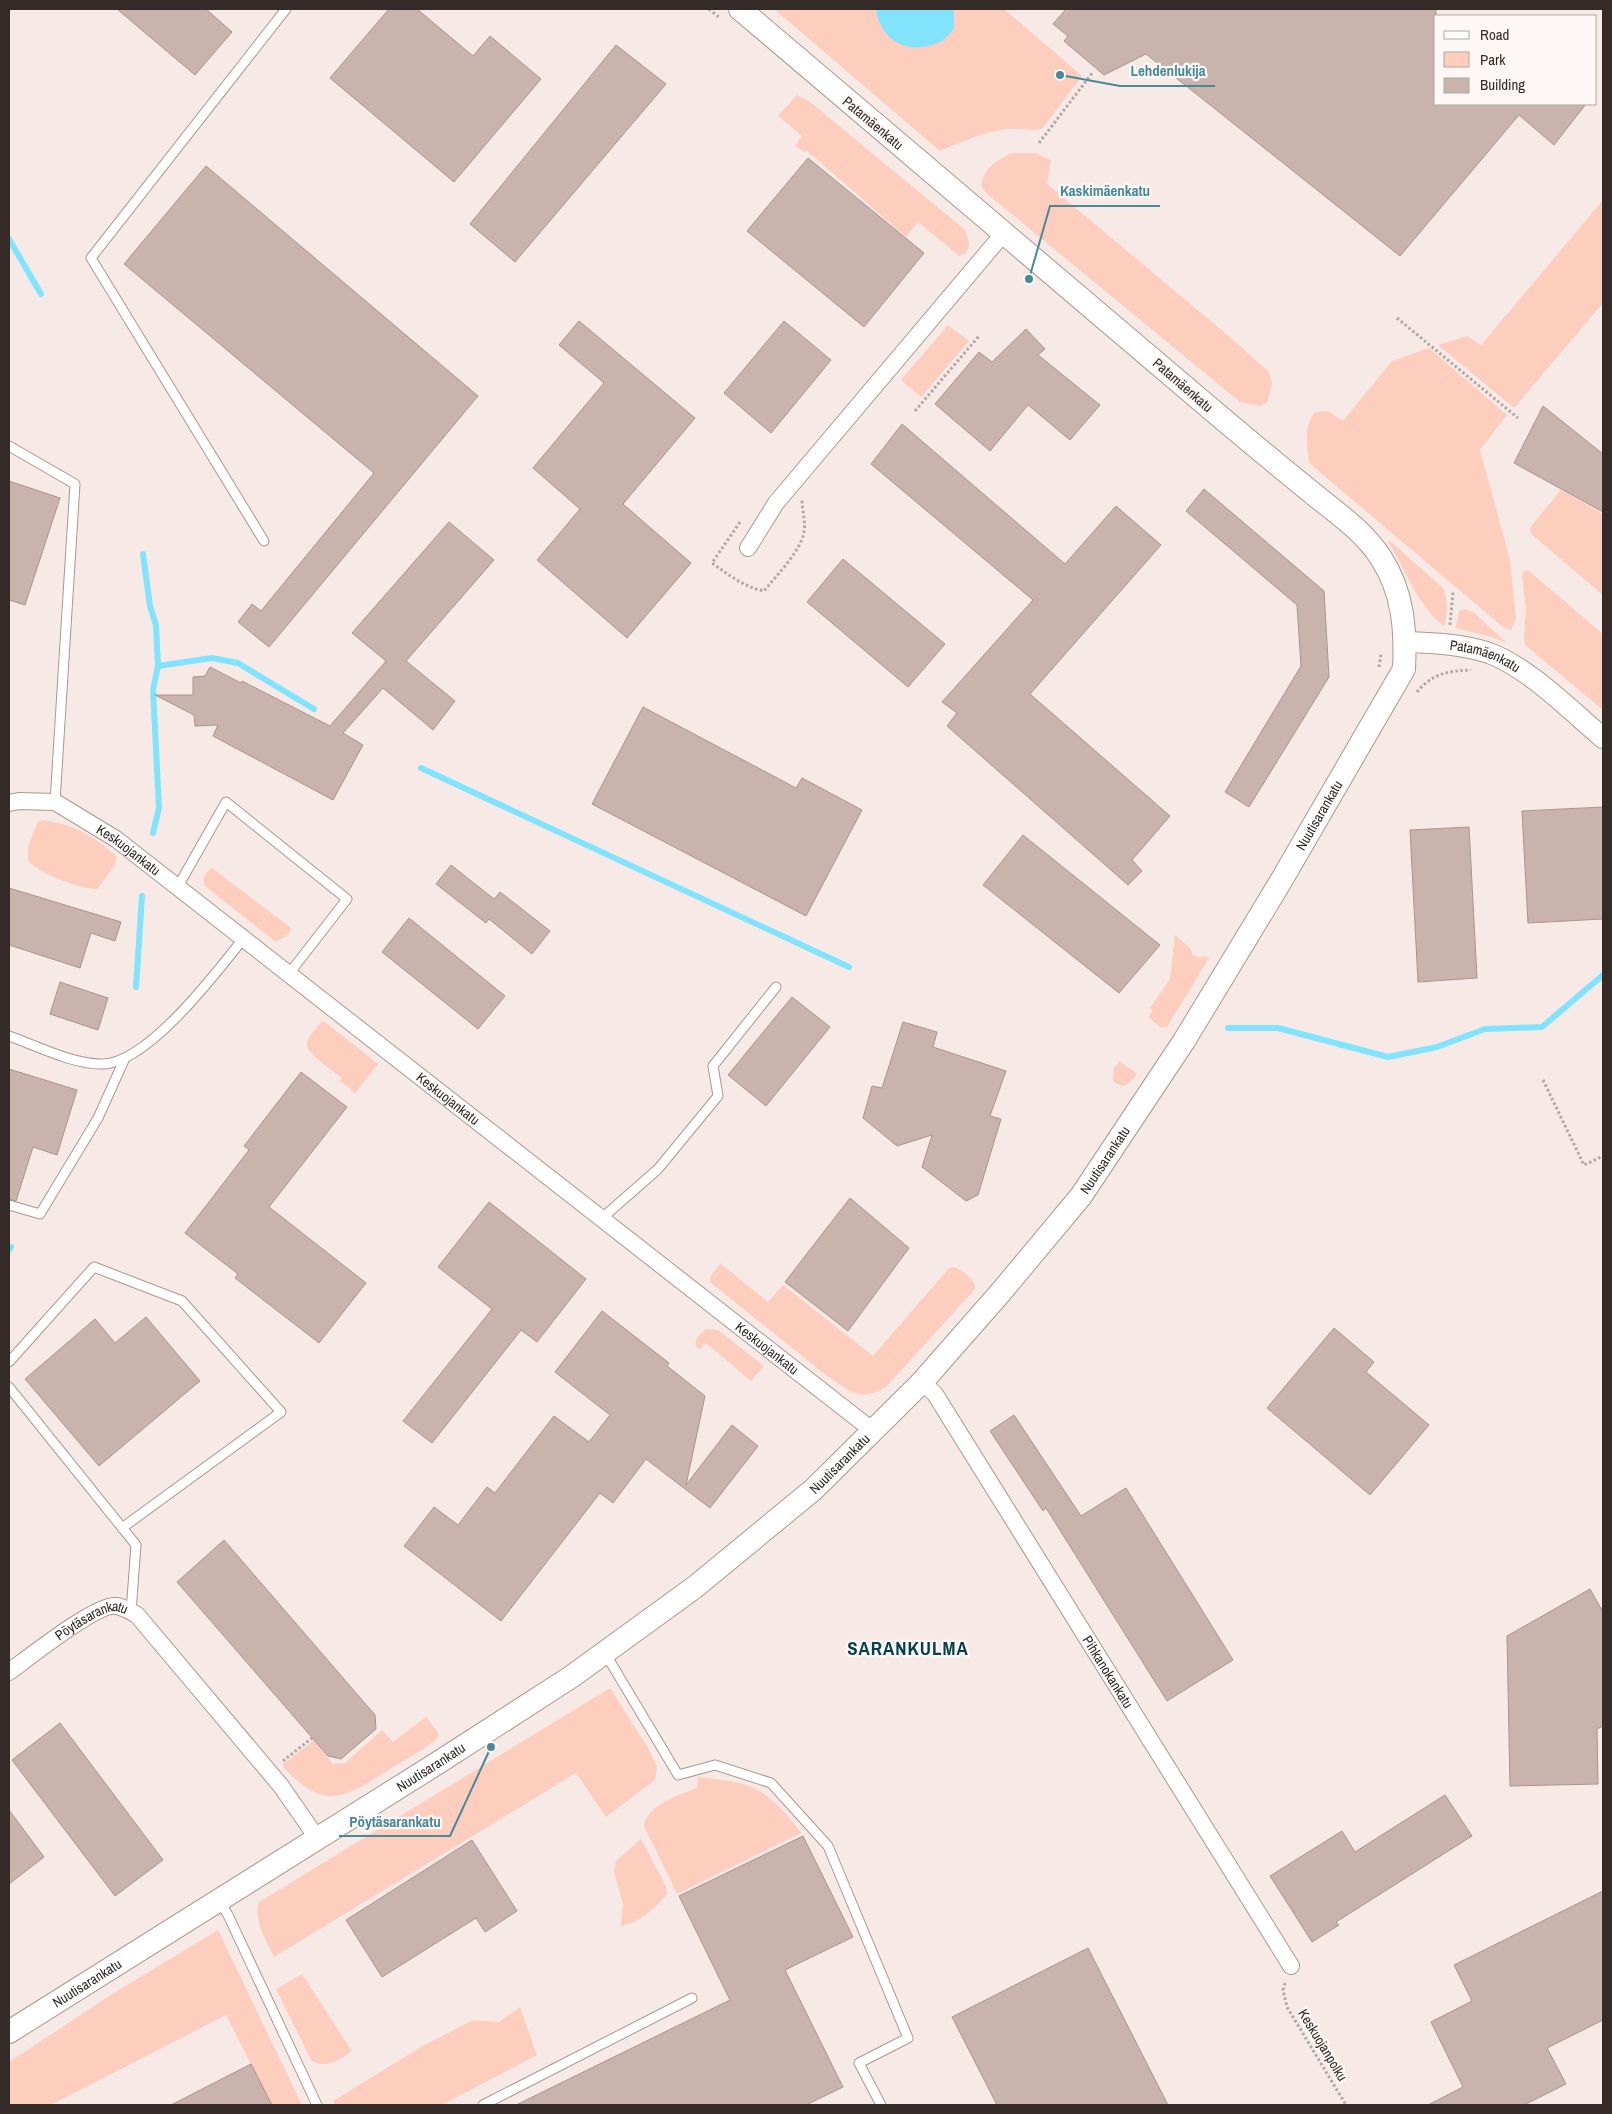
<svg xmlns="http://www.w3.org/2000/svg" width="1612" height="2114" font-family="'Archivo Narrow',sans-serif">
<rect width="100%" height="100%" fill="#fdf8f6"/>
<!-- built -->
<path fill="#f7eae6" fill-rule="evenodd" d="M9 9H1603V2105H9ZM1436 16H1596V104H1436Z"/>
<!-- green -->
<path fill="#fdcdbe" d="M774 9H1004L1082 76 1042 129C1030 131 1019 128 1007 129 983 132 961 142 940 151Z
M797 95 810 102 964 229C970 239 973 252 959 256L918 222 906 237 806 150 805 152 795 146 802 136 778 116Z
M1012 153H1035L1051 160 1047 184 1231 338 1269 372 1272 384 1267 403 1260 406 1240 402 986 193 981 186C985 166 995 162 1012 153Z
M1603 200V303L1514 408 1438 345 1467 336 1481 345Z
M948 325 969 341 921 397 901 380Z
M1429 348 1507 415 1480 450 1510 560 1516 619 1511 630 1504 628 1309 463C1307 446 1303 426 1315 412L1328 411 1343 421 1392 361Z
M1561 490 1603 514V595L1531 534 1530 530 1532 525Z
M1390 541 1443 588C1448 599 1448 615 1444 626 1417 606 1406 569 1388 542Z
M1525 571H1529L1603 634V710L1525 645 1524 635 1526 610 1522 574Z
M1464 609 1473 612 1507 643 1495 638 1456 628 1459 611Z
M44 820C73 824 96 837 117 857L115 865 97 889C78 889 41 874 28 861V846L38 822Z
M212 868 291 928 289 934 276 942 205 886 203 879 207 872Z
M1175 935 1190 948 1193 955 1200 958 1205 956 1209 958 1167 1027H1160L1148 1017 1153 1010 1150 1008 1170 979Z
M321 1022H325L378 1064 355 1093 340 1081 342 1078C334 1071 303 1052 307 1042 309 1035 317 1028 321 1022Z
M1119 1061 1137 1073C1130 1083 1125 1091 1113 1081L1114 1066 1116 1067Z
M720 1263 768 1302 783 1285 873 1356 949 1268 954 1267C963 1271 976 1279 975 1289L887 1386C861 1404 848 1390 826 1375L711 1283 710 1277Z
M707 1329 718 1330 764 1366 751 1381 706 1343 700 1349 696 1347C694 1339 700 1333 707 1329Z
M610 1688 650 1751 657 1767 655 1780 606 1817 576 1773 274 1957C266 1939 253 1921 259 1902Z
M426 1717 438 1732V1738C423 1751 404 1760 387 1771 342 1800 322 1811 282 1765L314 1740 333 1764 345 1763 382 1730 393 1742Z
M698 1777C715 1779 744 1781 759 1791 776 1801 789 1817 801 1833L677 1894 644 1826C649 1803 677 1796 697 1788Z
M641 1839 666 1886 667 1894C655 1908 640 1923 621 1926L623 1904 614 1872 616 1861Z
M218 1930 302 2105H272L226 2015 51 2105H9V2062L114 1993Z
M302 1974 352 2051C340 2060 325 2070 311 2060L276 1989Z
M520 2007 537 2055 442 2105H335L333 2101 421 2047 473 2020 499 2022Z"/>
<!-- water -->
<path fill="#82e4fc" d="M876 9H954V29C950 33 945 40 940 42 909 56 881 42 876 9Z"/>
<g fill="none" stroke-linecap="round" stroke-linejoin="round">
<!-- stream -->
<path stroke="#82e4fc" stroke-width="6" d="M9 239 41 294
M143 554 150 606 156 625 158 666 153 690 159 808 153 833
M158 666 212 658 238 663 314 709
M421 768 849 967
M136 987 142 896
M1228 1028H1278L1388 1057 1437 1047 1485 1029 1542 1027 1603 975
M9 1250 11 1247"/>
</g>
<!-- building -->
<path fill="#cab3ac" stroke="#aa948d" d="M117 9H206L232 32 195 75Z
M389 9H417L473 56 490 36 541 79 454 182 330 78Z
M1066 9H1436V104H1586L1554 145 1519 115 1400 256 1146 54 1104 75 1064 41 1068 36 1053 24Z
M616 45 666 84 515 262 470 224Z
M808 158 924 253 864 327 747 231Z
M206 166 478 396 269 647 238 622 252 604 261 611 374 473 124 264Z
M579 321 695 418 623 504 691 563 627 638 537 560 580 509 533 468 604 383 559 345Z
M784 321 831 360 771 433 724 393Z
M1026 329 1045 349 1038 355 1100 405 1070 440 1028 405 990 451 935 404 979 352 992 362Z
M1543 406 1603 454V512L1514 463Z
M902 424 1065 564 1116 506 1161 545 1030 694 1170 816 1132 860 1142 871 1128 885 947 726 957 713 942 702 1033 600 871 464Z
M9 481 60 498 25 605 9 600Z
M1204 489 1324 591 1329 677 1249 807 1225 792 1301 666 1297 605 1186 511Z
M449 522 494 560 406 661 455 701 433 730 383 688 343 733 363 745 333 800 213 736 218 725 195 726 194 715 155 695H193V677L205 676 210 667 241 683 242 681 330 726 386 661 352 633Z
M843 559 945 644 908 687 807 602Z
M643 707 796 788 802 778 862 810 806 916 592 804Z
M1603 807V919L1528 923 1522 811Z
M1469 827 1477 978 1418 982 1410 830Z
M1023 835 1160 945 1119 993 983 885Z
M451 865 494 899 500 892 550 931 532 954 489 919 486 923 436 884Z
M9 888 121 922 115 941 91 933 80 968 9 945Z
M409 918 505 996 478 1029 382 952Z
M60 982 108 998 98 1030 50 1014Z
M792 997 830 1027 766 1106 728 1075Z
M903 1022 937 1032 933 1047 1006 1071 990 1116 1001 1119 978 1195 966 1201 922 1167 932 1135 897 1146 863 1118 872 1086 882 1088Z
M9 1069 77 1090 57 1155 33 1147 16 1201 9 1199Z
M301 1072 347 1107 269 1207 366 1283 319 1343 235 1278 238 1274 185 1233 249 1150 244 1146Z
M850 1198 909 1248 848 1331 785 1282Z
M489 1202 586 1279 537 1342 521 1330 432 1443 403 1421 492 1309 438 1267Z
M602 1311 669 1363 667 1366 705 1396 686 1485 732 1425 758 1446 710 1508 646 1459 613 1503 600 1493 501 1621 404 1546 434 1507 458 1525 487 1487 495 1493 554 1416 589 1442 610 1415 555 1372Z
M146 1317 200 1381 99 1466 25 1379 95 1319 115 1343Z
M1334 1328 1374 1362 1366 1372 1429 1425 1370 1495 1267 1408Z
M1014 1415 1081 1516 1126 1488 1233 1660 1167 1701 1046 1508 1043 1511 990 1431Z
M224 1540 375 1715 376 1729 341 1759 328 1756 177 1582Z
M1590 1589 1603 1612V1726L1597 1729 1598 1784 1510 1786 1507 1636Z
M60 1723 163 1860 115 1896 12 1760Z
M1445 1795 1472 1836 1336 1922 1339 1925 1312 1942 1270 1876 1342 1831 1355 1852Z
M9 1810 44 1857 9 1884Z
M803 1836 853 1937 785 1970 843 2087 806 2105H516L730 2000 679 1896Z
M472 1840 517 1911 485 1932 476 1918 382 1977 346 1920Z
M1603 1891V2020L1547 2048 1566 2084 1524 2105H1428L1463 2087 1431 2022 1472 2001 1454 1965Z
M1088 1948 1168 2105H997L952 2017Z
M251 2064 272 2105H171Z"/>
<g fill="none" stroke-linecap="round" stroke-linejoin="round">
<!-- service casing -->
<g stroke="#ac9790" stroke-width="11">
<path id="service" d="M9 446 75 484 55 802
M264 541 91 258 286 9
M177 888 226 802 347 899 288 975
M9 1036C37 1046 74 1065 103 1064 148 1063 216 973 243 939
M9 1205 40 1214 98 1118 125 1058
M601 1219 658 1169 718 1096 713 1066 776 987
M9 1362 94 1267 182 1301 281 1412 122 1528
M9 1387 136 1545 131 1612
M605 1653 678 1775 715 1765 771 1783 828 1846 908 2038 859 2063 881 2105
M219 1900 228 1915 317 2105
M483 2105 692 1998"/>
</g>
<!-- minor casing -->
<g stroke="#ac9790" stroke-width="18">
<g id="minor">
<path d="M748 548 776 503 1003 234"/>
<path id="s1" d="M9 803 19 801 55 802 116 839 872 1430"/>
<path id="s2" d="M922 1382 935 1394 1291 1966"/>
<path id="s3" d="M9 1672C27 1659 97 1603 116 1606 124 1607 131 1612 137 1615L281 1786 317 1838"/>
</g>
</g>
<!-- tertiary casing -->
<g stroke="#ac9790" stroke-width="22">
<g id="tertiary">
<path id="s4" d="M1406 642C1434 643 1462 644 1489 653 1528 667 1571 711 1603 738"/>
</g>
</g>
<!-- secondary casing -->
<g stroke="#ac9790" stroke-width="24">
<g id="secondary">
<path id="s5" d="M9 2032 436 1764 571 1677 695 1587 814 1489 922 1382 1001 1292 1081 1196 1184 1041 1278 886 1404 669C1406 629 1403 592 1381 558 1364 531 1335 512 1311 492 1280 467 1249 441 1218 415 1059 279 899 145 740 9"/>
</g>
</g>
<!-- path -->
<path stroke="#aea7a5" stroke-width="3" stroke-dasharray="2.5 2.5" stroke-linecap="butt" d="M709 9 720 18
M1039 143 1093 72
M1397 318 1518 418
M915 411 979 336
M740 522 712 563C729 575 744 587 764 591 776 576 801 551 804 532 806 521 802 511 802 500
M1450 625 1453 592
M1379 667 1381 654
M1417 692C1433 673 1448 671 1471 670
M1543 1080 1584 1165 1603 1156
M283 1761 312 1738
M1285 1983 1283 1990 1287 2007 1346 2105"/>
<!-- service -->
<use href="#service" stroke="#fff" stroke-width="9"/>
<!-- minor -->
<use href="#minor" stroke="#fff" stroke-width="16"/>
<!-- tertiary -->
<use href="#tertiary" stroke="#fff" stroke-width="20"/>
<!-- secondary -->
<use href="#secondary" stroke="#fff" stroke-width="22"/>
</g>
<g text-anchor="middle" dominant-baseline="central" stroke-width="4.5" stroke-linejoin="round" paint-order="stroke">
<!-- street labels -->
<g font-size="14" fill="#342b28" stroke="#fdf8f6">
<text transform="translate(873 123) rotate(40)">Patamäenkatu</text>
<text transform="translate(1183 385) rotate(41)">Patamäenkatu</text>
<text stroke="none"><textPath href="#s4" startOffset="81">Patamäenkatu</textPath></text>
<text stroke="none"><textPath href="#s5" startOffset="1818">Nuutisarankatu</textPath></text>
<text stroke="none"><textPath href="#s1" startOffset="134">Keskuojankatu</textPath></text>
<text stroke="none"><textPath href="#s1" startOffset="539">Keskuojankatu</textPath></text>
<text stroke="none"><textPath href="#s5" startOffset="1412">Nuutisarankatu</textPath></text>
<text stroke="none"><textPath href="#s1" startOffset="944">Keskuojankatu</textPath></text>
<text stroke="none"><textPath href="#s5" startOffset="1008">Nuutisarankatu</textPath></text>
<text stroke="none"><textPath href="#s3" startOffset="99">Pöytäsarankatu</textPath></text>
<text stroke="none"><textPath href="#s2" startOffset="345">Pihkanokankatu</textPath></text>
<text stroke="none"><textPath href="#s5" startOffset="498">Nuutisarankatu</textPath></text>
<text stroke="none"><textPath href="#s5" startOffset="92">Nuutisarankatu</textPath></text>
<text transform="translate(1323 2045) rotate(59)">Keskuojanpolku</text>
</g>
<!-- district labels -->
<g font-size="19" font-weight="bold" letter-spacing="1" fill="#02414d" stroke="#fdf8f6">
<text x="908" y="1648">SARANKULMA</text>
</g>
</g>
<!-- callouts -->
<path fill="none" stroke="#468998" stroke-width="2" d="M1060 75L1120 86H1215M1029 279L1050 206H1160M491 1747L450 1836H339"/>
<g fill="#468998" stroke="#fdf8f6" stroke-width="2">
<circle cx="1060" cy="75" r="5"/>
<circle cx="1029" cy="279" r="5"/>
<circle cx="491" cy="1747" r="5"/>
</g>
<g font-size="15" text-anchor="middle" font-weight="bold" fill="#468998" stroke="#fdf8f6" stroke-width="4.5" stroke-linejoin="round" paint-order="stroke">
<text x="1168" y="76">Lehdenlukija</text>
<text x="1105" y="196">Kaskimäenkatu</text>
<text x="395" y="1827">Pöytäsarankatu</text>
</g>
<!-- border -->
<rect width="1612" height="2114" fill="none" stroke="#342b28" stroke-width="20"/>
<!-- legend -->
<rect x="1434" y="15" width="162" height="90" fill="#fdf8f6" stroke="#ada6a4"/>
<rect x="1444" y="31" width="25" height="8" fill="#ffffff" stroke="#ada6a4"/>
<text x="1480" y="40" font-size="15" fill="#342b28">Road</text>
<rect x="1444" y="52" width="25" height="15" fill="#fdcdbe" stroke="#ada6a4"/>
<text x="1480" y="65" font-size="15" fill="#342b28">Park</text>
<rect x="1444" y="78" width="25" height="15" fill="#cab3ac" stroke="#ada6a4"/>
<text x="1480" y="90" font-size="15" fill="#342b28">Building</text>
</svg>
